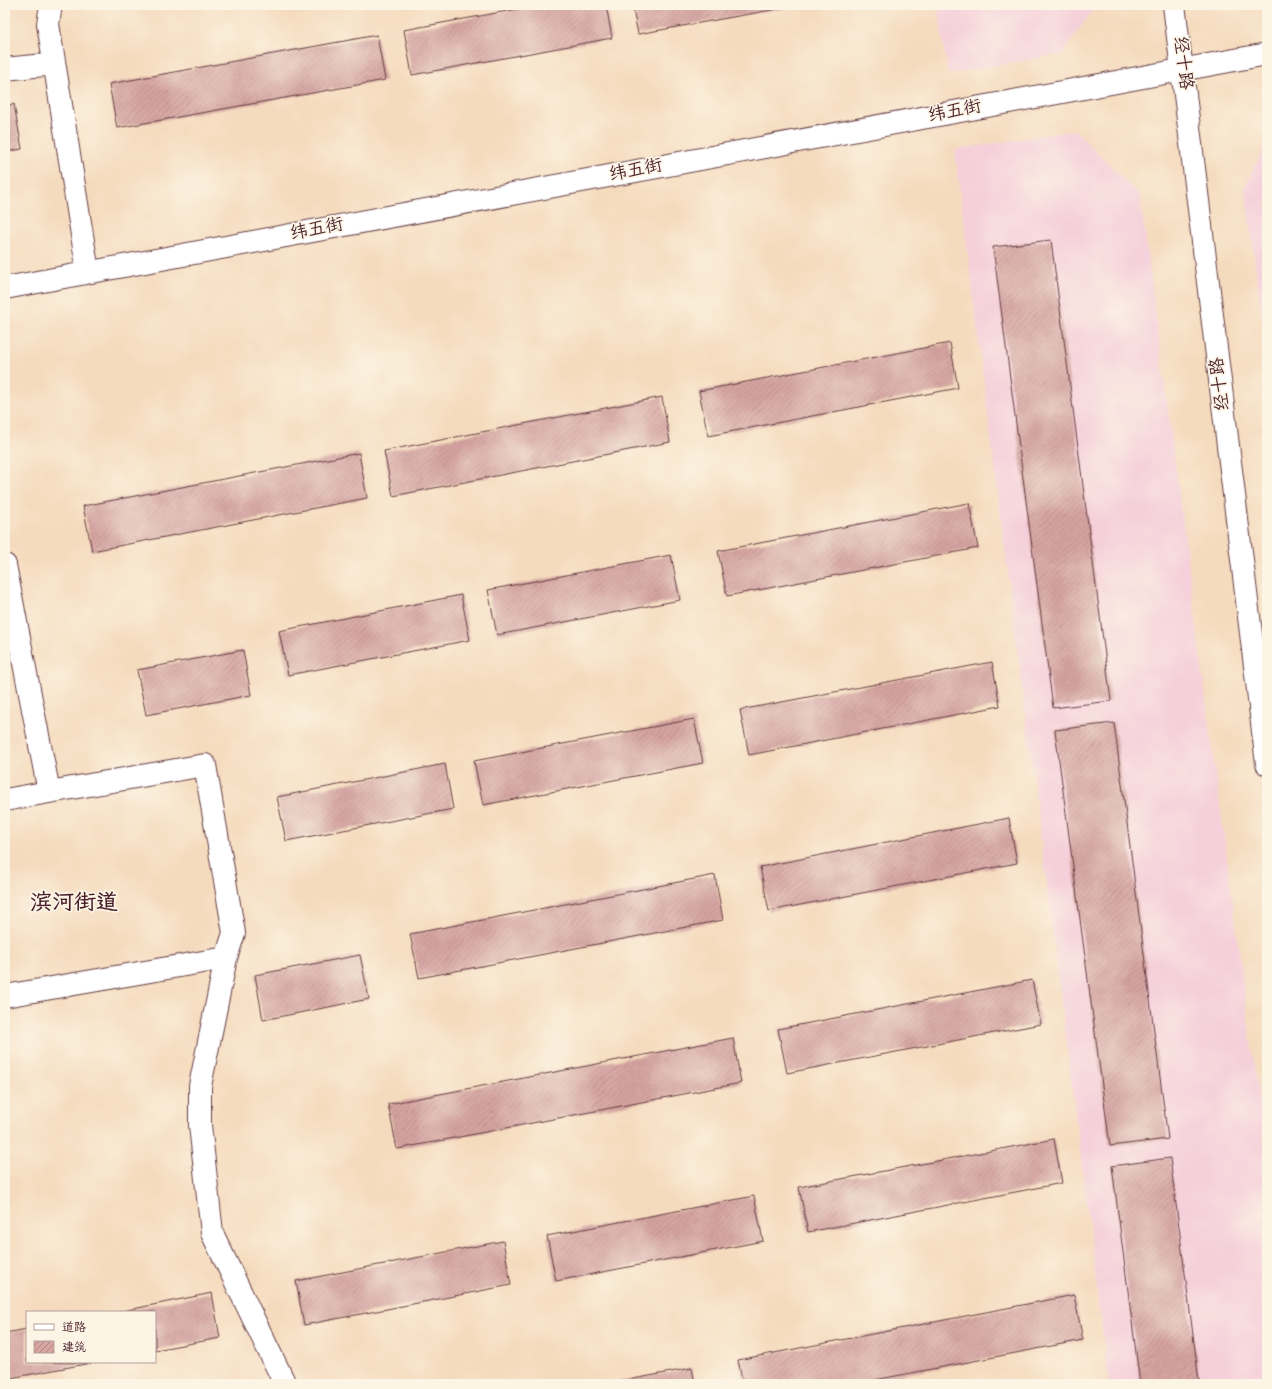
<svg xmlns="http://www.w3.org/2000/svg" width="1272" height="1389" font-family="'Indie Flower','LXGW WenKai TC',sans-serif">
<defs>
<pattern id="building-hatch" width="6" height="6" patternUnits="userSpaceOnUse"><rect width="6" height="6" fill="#d6a4a1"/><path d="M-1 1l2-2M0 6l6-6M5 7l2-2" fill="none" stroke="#b08583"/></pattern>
</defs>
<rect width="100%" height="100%" fill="#fcf5e5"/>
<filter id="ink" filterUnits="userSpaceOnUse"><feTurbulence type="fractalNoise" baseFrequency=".025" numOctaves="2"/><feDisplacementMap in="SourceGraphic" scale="8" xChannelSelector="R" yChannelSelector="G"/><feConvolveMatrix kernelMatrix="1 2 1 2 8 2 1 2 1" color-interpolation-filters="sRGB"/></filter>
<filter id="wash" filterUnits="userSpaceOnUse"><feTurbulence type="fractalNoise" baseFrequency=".012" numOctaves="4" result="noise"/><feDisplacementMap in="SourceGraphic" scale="16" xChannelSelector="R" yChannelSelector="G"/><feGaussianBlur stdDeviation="0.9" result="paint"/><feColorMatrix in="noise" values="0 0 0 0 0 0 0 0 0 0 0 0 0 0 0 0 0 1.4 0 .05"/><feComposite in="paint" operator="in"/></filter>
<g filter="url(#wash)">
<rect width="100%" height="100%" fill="#f5dbbe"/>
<!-- built -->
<path fill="#f5cfda" d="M938 5H1096L1062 54 948 74Z
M1075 130 1140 196 1267 1164V1384H1109L955 150Z
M1267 141V355L1245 187Z"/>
<g id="blocks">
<!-- building -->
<path fill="url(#building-hatch)" d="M540 5H606L612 38 412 75 404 30Z
M632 5H794V6L638 34Z
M377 35 385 80 117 128 109 84Z
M14 104 22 149 5 152V106Z
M1051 240 1111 701 1053 708 993 247Z
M950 343 958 388 708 436 699 391Z
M662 397 670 442 393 496 384 451Z
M359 453 367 498 92 551 83 506Z
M969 503 978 548 727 596 718 551Z
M671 555 680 600 497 635 488 590Z
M461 595 470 640 288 675 279 631Z
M243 650 251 695 146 715 137 670Z
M992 662 1000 706 749 755 740 710Z
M694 719 703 763 483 805 474 761Z
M1114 723 1168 1139 1110 1146 1055 730Z
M445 764 453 809 286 841 277 797Z
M1009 818 1017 863 769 911 760 867Z
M715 875 723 920 419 978 410 934Z
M360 955 369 999 263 1020 255 975Z
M1032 980 1041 1024 787 1073 778 1029Z
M733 1038 741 1083 397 1149 388 1104Z
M1054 1139 1062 1183 808 1232 799 1187Z
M1170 1158 1199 1381 1197 1384H1140L1112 1166Z
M754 1196 763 1241 556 1281 547 1236Z
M503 1241 511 1285 304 1325 296 1281Z
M212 1293 220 1338 155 1350V1312H118Z
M1074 1295 1083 1340 854 1384H743L738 1360Z
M27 1329V1362L91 1363 5 1379V1333Z
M692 1368 695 1384H613L612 1383Z"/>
</g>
</g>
<g filter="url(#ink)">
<use href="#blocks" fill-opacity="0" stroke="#643b41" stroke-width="1"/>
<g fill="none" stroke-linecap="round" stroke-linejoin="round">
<!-- minor casing -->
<g stroke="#643b41" stroke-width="24">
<path id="minor" d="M51 5 48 24 88 272
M5 69 54 64
M5 288 1267 54
M5 565 49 792 205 765 234 933 226 958 200 1086V1125L212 1233 285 1384
M5 800 49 792
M5 996 226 958"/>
</g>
<!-- major casing -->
<g stroke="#643b41" stroke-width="24">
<path id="major" d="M1174 5 1267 764"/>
</g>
<!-- minor -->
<use href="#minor" stroke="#fff" stroke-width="22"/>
<!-- major -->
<use href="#major" stroke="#fff" stroke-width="22"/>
</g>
</g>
<g text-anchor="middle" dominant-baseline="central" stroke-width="3.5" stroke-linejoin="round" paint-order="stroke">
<!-- street labels -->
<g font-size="18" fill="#4a1f2b" stroke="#fcf5e5">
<text transform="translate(1182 63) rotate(83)">经十路</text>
<text transform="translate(955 112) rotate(-11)">纬五街</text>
<text transform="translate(636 171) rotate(-11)">纬五街</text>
<text transform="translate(317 230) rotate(-11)">纬五街</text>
<text transform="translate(1221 384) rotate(-97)">经十路</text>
</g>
<!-- district labels -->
<g font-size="22" font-weight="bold" fill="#4a1f2b" stroke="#fcf5e5">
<text x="74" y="904">滨河街道</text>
</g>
</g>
<!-- margin -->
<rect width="1272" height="1389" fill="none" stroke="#fcf5e5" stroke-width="20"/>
<!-- legend -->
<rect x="26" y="1311" width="130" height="52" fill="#fcf5e5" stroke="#b59f9b"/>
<rect x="34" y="1324" width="20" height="6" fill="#ffffff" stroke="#b59f9b"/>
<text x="62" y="1331" font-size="12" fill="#4a1f2b">道路</text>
<rect x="34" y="1341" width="20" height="12" fill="url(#building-hatch)" stroke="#b59f9b"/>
<text x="62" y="1351" font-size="12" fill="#4a1f2b">建筑</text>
</svg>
